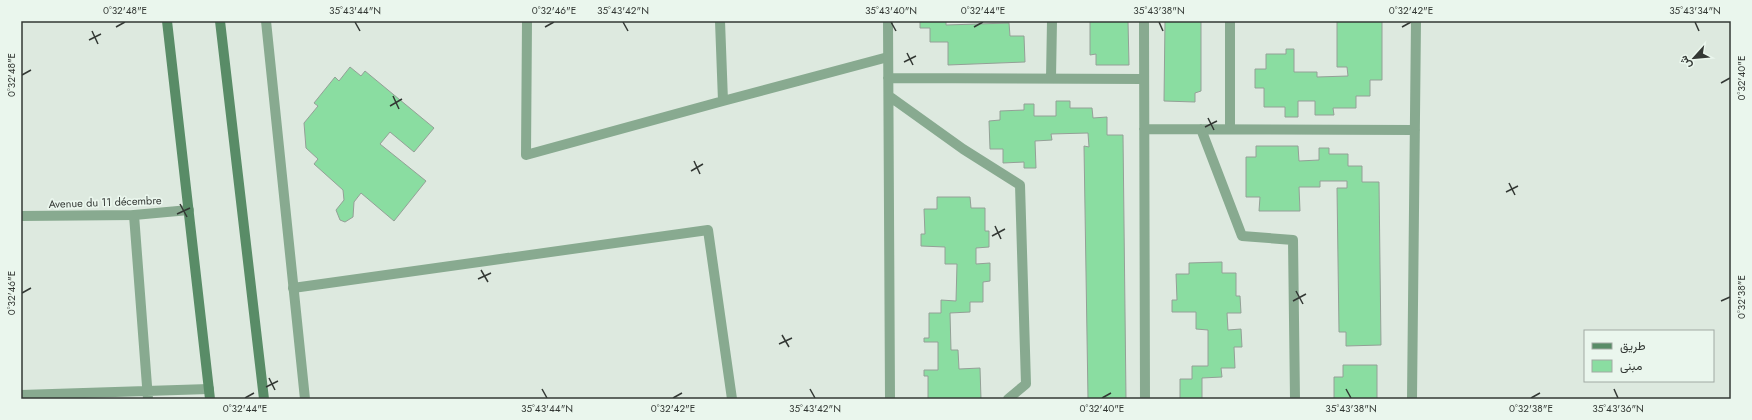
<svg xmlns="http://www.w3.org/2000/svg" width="1752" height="420" font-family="Jost,Vazirmatn,sans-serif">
<rect width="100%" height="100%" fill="#dde9df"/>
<!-- building -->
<path fill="#8adda1" stroke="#94a097" d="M920 21H946V25L1009 23 1010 36H1024L1025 62 948 65V42H930V28H920Z
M1090 21H1128L1129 65H1096V54L1090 55Z
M1165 21H1201V91L1195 93V102L1164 101Z
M1337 21H1382V80H1370V96H1356V108H1333L1334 115H1315V101H1298V117H1285V107H1264V88H1255V69H1266V54H1286V49H1294V72H1317V77L1348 76 1347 67H1337Z
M350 67 361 76 365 71 434 128 414 152 390 132 380 144 426 181 394 221 361 193 354 202 353 217 345 222 340 220 336 210 344 200 343 190 314 164 318 159 306 148 304 123 318 106 314 103 335 77 339 81Z
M1056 101H1070V108H1092L1093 118 1107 117V135H1123L1126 399H1088L1084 146 1089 147 1088 133 1051 134 1052 140 1035 141 1036 168H1024V162L1003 163V149H990L989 121 1000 120V111L1024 110V104H1034V116H1056Z
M1256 146H1298L1299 161 1319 160V148H1329V154H1348V166H1362V182H1379L1381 345 1346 346V332H1339L1337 188H1347V181H1320V187H1299L1300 211H1259L1260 197H1246V157H1256Z
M937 197H970L971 208H985V231H989V247L976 248V264L990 263V281L983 282V302H970V312L950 313 951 350H958L959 369 980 368 981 399H928V376H924V370H938V342H924V338H929V313H941V300L956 301 957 264H945V247L921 246V234H925L924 209H937Z
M1222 262V273H1236V296H1240L1241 313H1227L1228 330 1241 329 1242 347H1234L1235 368H1221L1222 377 1202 378V399H1180V379H1192V366H1208V330L1196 329V312H1172V300H1177L1176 274H1189V263Z
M1343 365H1377V399H1334V377H1343Z"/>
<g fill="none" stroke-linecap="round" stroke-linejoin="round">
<!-- service -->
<path stroke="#88aa90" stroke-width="10" d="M527 21 526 155 723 101 720 21
M723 101 888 57
M293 288 708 230 732 399"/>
<!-- minor -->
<path stroke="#88aa90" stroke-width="10" d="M266 21 305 399
M888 21 890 399
M1144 21 1145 399
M888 78 1144 79
M1051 78 1052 21
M889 96 963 149 1020 185 1026 384 1008 399
M1144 129 1415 130
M1201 129 1242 236 1293 240 1295 399
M1230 129V21
M134 215 148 399
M21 395 209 389
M1412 399 1416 21"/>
<!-- tertiary -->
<path stroke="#88aa90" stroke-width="10" d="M21 216 134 215 189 210"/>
<!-- secondary -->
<path stroke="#598c67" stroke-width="10" d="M167 21 210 399
M220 21 264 399"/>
</g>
<!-- ticks -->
<path fill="none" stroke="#333834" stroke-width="1.5" d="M355 22 360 31M623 22 628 31M891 22 896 31M1159 22 1163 31M1695 22 1699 31M116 27 125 22M545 27 554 22M974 27 983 22M1402 27 1411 22M92 31 98 44M89 40 101 34M907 53 913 65M904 62 916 56M22 75 31 70M1721 83 1730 78M393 96 399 109M390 106 402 99M1208 118 1214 130M1205 127 1217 121M694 161 700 174M691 171 703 164M1509 183 1515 195M1506 192 1518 186M180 204 187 217M177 214 190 208M995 226 1001 239M992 236 1005 229M481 270 488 282M478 279 491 273M1296 291 1303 304M22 293 31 288M1293 301 1306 294M1721 301 1730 297M782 335 789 347M779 344 792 338M269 378 275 390M266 387 278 381M542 389 547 398M810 389 815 398M1346 389 1351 398M1614 389 1618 398M245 398 254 393M673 398 682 393M1102 398 1111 393M1531 398 1540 393"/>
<g text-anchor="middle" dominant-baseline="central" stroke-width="3.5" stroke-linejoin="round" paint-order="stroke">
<!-- street labels -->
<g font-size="11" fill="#333834" stroke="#eaf6ed">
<text transform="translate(105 202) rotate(-2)">Avenue du 11 décembre</text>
</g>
</g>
<!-- border -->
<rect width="1752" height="420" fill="none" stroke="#eaf6ed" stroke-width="44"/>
<!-- legend -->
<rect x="1584" y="330" width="130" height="52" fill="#eaf6ed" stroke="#a1aaa3"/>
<rect x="1592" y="343" width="20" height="6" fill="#598c67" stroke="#a1aaa3"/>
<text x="1620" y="350" font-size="12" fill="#333834">طريق</text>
<rect x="1592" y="360" width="20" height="12" fill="#8adda1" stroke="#a1aaa3"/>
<text x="1620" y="370" font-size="12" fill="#333834">مبنى</text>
<!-- north arrow -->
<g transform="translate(1694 58) rotate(243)" stroke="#eaf6ed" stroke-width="3" paint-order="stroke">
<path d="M0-3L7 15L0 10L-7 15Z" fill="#333834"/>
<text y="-6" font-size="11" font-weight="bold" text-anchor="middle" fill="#333834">ش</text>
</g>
<rect x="22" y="22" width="1708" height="376" fill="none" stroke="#333834" stroke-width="1.5"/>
<g font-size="10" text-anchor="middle" fill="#333834">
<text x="125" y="14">0°32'48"E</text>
<text x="355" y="14">35°43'44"N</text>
<text x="554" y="14">0°32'46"E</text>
<text x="623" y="14">35°43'42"N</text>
<text x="891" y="14">35°43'40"N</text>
<text x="983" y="14">0°32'44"E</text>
<text x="1159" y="14">35°43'38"N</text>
<text x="1411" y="14">0°32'42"E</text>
<text x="1695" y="14">35°43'34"N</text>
<text transform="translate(11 75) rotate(-90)" y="4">0°32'48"E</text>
<text transform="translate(1741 78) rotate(-90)" y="4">0°32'40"E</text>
<text transform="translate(11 293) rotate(-90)" y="4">0°32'46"E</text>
<text transform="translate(1741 297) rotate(-90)" y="4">0°32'38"E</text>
<text x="245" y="412">0°32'44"E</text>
<text x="547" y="412">35°43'44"N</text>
<text x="673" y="412">0°32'42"E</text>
<text x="815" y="412">35°43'42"N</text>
<text x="1102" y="412">0°32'40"E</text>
<text x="1351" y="412">35°43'38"N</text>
<text x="1531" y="412">0°32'38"E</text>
<text x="1618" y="412">35°43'36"N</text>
</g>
</svg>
